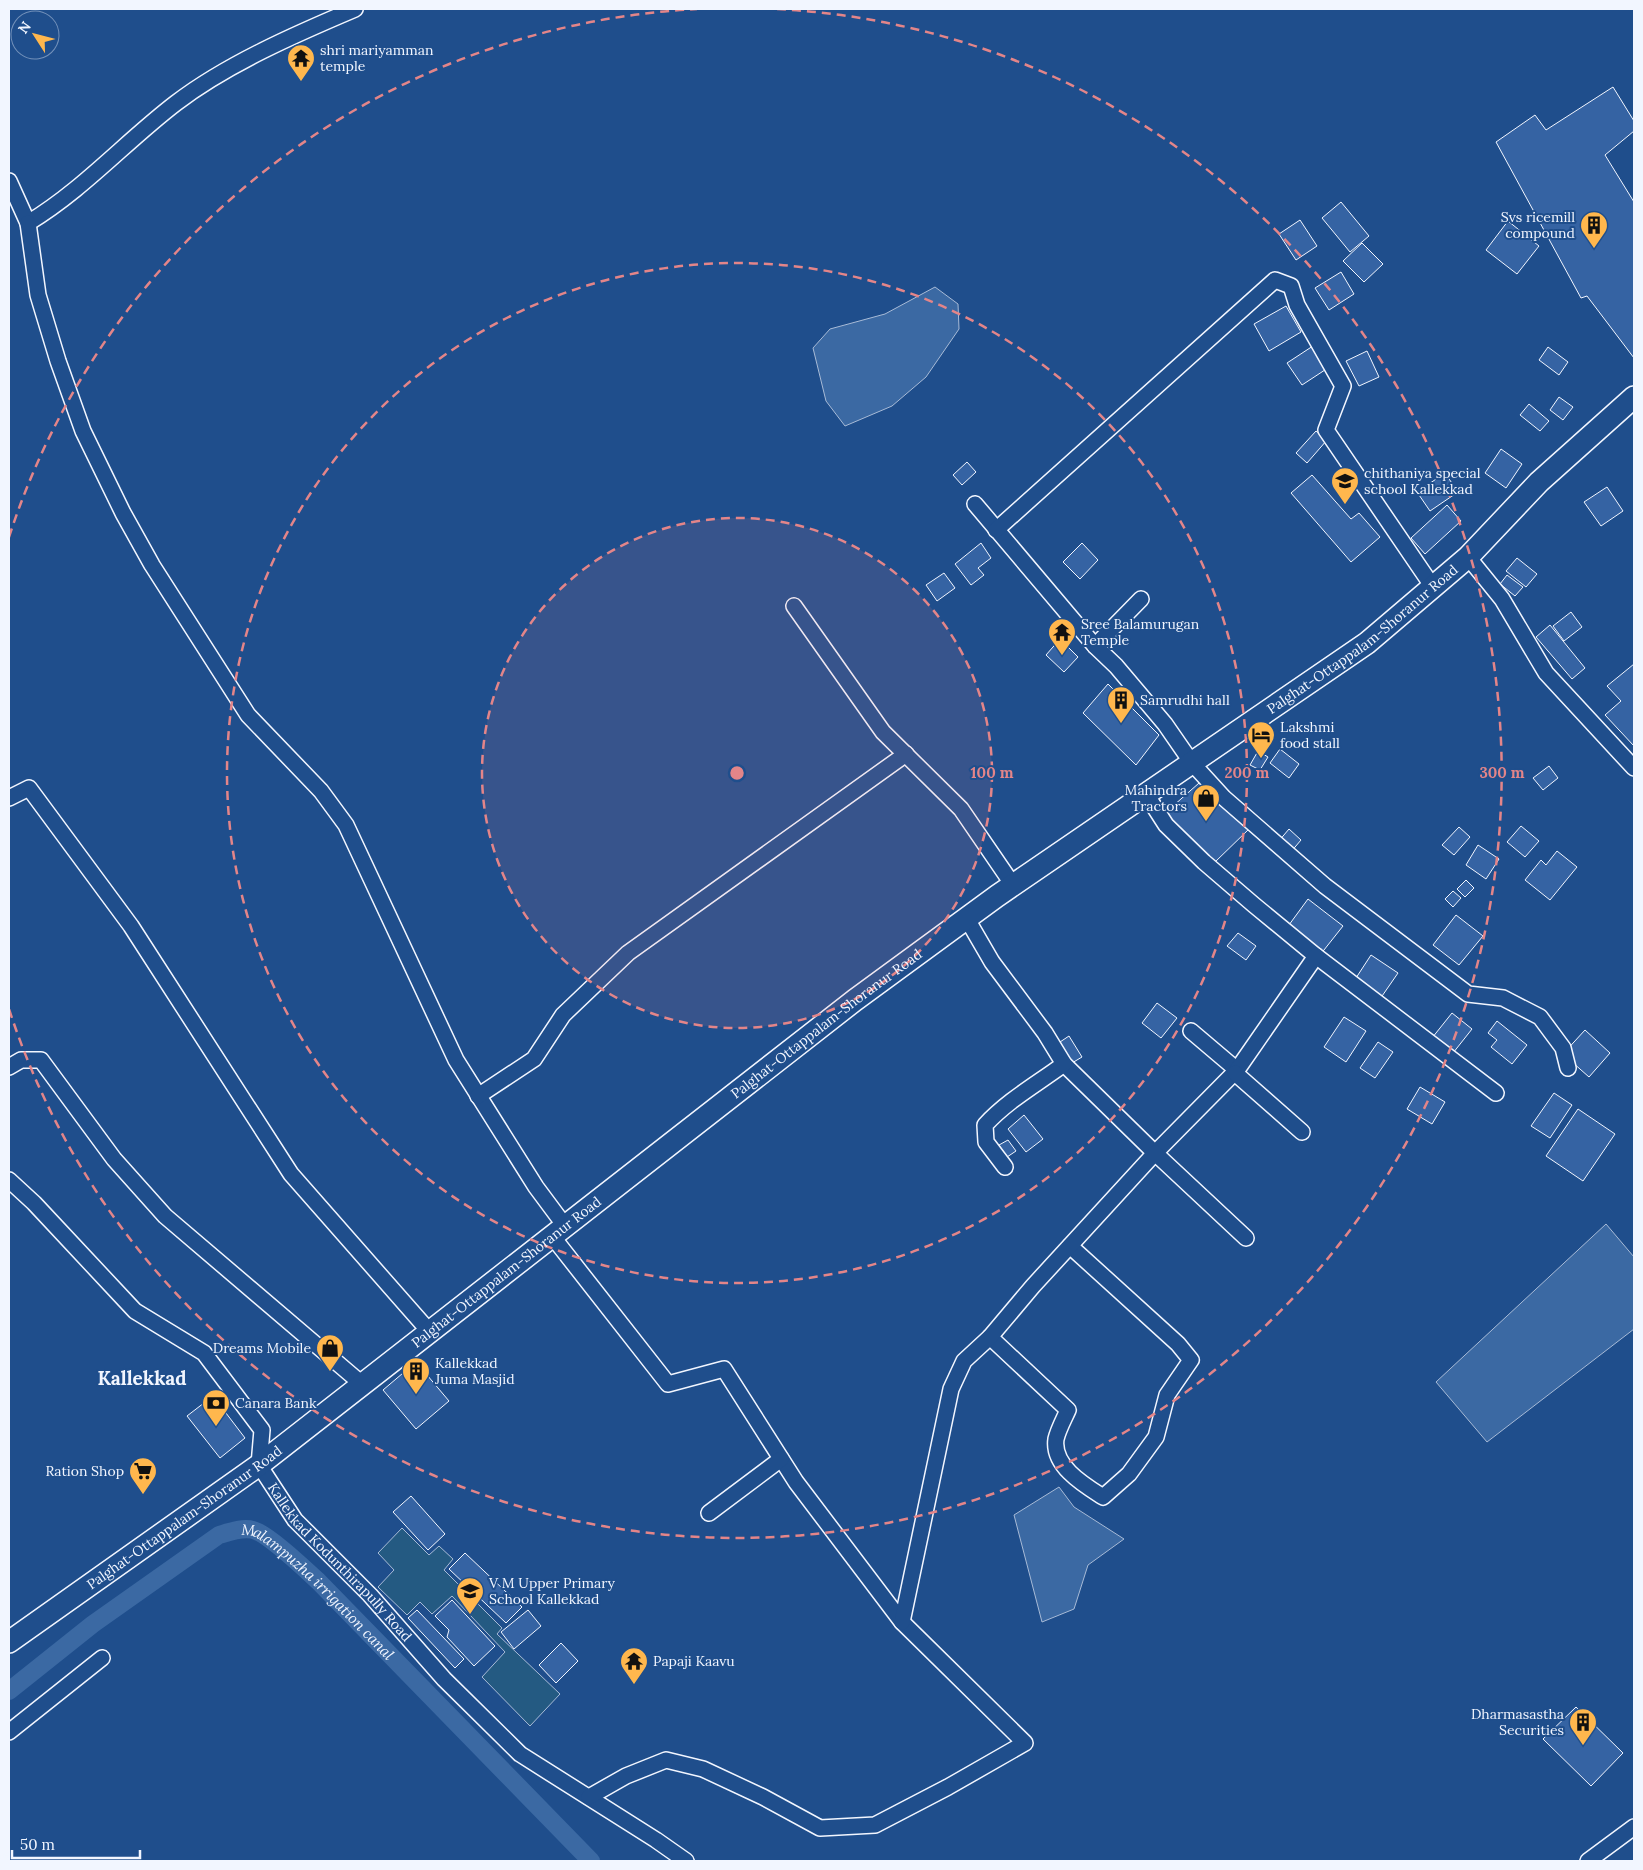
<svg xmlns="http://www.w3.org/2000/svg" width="1643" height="1870" font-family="Lora,serif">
<rect width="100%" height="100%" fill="#1f4e8c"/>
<!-- green -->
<path fill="#245a82" stroke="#a8bbd7" d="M402 1528 429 1555 439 1546 453 1559 444 1570 502 1628 497 1634 560 1694 530 1726 482 1677 505 1652 452 1596 432 1614 420 1602 407 1615 378 1587 394 1570 378 1553Z"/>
<!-- water -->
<path fill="#3b69a3" stroke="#a8bbd7" d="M935 287 958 304 959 329 926 377 892 406 845 426 826 401 813 348 830 329 885 314Z
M1606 1224 1634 1257V1329L1487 1442 1436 1382Z
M1059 1487 1074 1507 1124 1539 1088 1565 1074 1609 1042 1622 1014 1515Z"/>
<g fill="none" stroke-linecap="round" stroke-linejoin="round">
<!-- canal -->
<path stroke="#3b69a3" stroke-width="18" id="s1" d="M9 1691 93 1624 219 1535C229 1532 243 1527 253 1530 267 1533 306 1570 318 1581L591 1861"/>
</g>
<!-- building -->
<path fill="#3563a3" stroke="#f2f6ff" d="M1613 87 1634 121V131L1605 155 1634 202V358L1587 296 1581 298 1496 142 1535 115 1546 130Z
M1341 202 1369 236 1350 252 1322 218Z
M1300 220 1317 246 1296 260 1279 234Z
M1508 221 1539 246 1517 274 1486 250Z
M1362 243 1383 264 1364 282 1343 261Z
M1341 272 1354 294 1329 310 1315 288Z
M1286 306 1301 332 1269 351 1254 324Z
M1319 342 1334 364 1302 385 1287 363Z
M1548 347 1568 362 1559 375 1539 360Z
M1367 351 1379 377 1359 386 1346 361Z
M1559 397 1573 407 1563 420 1550 410Z
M1529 404 1549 421 1540 431 1520 415Z
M1316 431 1327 440 1307 463 1296 453Z
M1501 449 1522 464 1506 488 1485 473Z
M967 462 976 472 962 485 953 475Z
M1445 473 1458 492 1430 511 1417 492Z
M1312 475 1351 519 1359 513 1380 537 1351 562 1291 493Z
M1607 487 1623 511 1601 526 1584 502Z
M1447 505 1461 521 1425 554 1411 538Z
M981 543 991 558 978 568 984 575 971 585 955 564Z
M1082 543 1098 560 1080 579 1063 562Z
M1517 558 1537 574 1526 587 1506 571Z
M944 573 955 588 937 601 926 585Z
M1507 575 1523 587 1515 596 1500 584Z
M1571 612 1582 627 1564 641 1553 626Z
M1550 625 1585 668 1572 679 1536 637Z
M1060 639 1078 657 1064 672 1046 655Z
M1634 664V746L1605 715 1621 701 1607 686Z
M1108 684 1159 735 1136 765 1083 713Z
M1280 749 1299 764 1289 778 1270 763Z
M1258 751 1268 757 1260 770 1250 765Z
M1549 766 1558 778 1543 790 1533 778Z
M1199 783 1249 829 1214 863 1164 814Z
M1521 826 1539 841 1525 857 1507 842Z
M1459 827 1470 837 1454 855 1442 845Z
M1289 829 1301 840 1290 853 1278 842Z
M1478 845 1499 859 1486 879 1466 865Z
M1557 851 1577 867 1550 900 1525 880 1541 860 1546 865Z
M1466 880 1474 888 1465 897 1457 889Z
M1453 891 1461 898 1453 907 1445 899Z
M1308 899 1343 926 1320 955 1286 929Z
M1456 915 1483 936 1459 965 1433 945Z
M1238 933 1256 946 1246 960 1227 946Z
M1371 955 1398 973 1380 999 1354 981Z
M1157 1003 1177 1018 1161 1038 1142 1023Z
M1452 1013 1472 1029 1453 1053 1432 1038Z
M1344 1017 1366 1031 1346 1062 1324 1047Z
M1497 1021 1527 1045 1512 1064 1491 1047 1497 1040 1488 1033Z
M1585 1030 1610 1053 1589 1077 1563 1054Z
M1069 1036 1082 1057 1072 1063 1060 1042Z
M1378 1042 1393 1052 1375 1078 1360 1068Z
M1420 1087 1445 1102 1432 1124 1407 1109Z
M1554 1093 1572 1105 1550 1138 1531 1126Z
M1578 1109 1615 1134 1583 1181 1546 1156Z
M1024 1115 1043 1139 1026 1152 1008 1129Z
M1008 1140 1016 1151 1007 1157 999 1145Z
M416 1362 449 1401 416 1429 383 1390Z
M213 1396 245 1438 220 1458 187 1416Z
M411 1496 445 1534 428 1550 393 1512Z
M465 1553 522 1607 506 1623 449 1569Z
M452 1600 495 1646 474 1666 447 1637 449 1630 435 1616Z
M417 1610 464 1659 455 1668 408 1618Z
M528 1610 541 1626 514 1649 501 1632Z
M561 1643 578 1661 556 1683 539 1665Z
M1576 1707 1623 1753 1591 1786 1543 1739Z"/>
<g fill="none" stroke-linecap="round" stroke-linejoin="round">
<!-- minor casing -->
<g stroke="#f2f6ff" stroke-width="18">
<g id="minor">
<path d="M9 181 28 223C84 189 125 142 176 103 227 64 296 34 355 9"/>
<path d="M28 223 38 295 58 361 83 431 123 513 152 565 248 715 321 791 346 825 456 1060 536 1187 565 1226"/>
<path d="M975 504 1095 646 1116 666 1165 724 1192 763 1224 798 1325 886 1468 994 1503 998 1540 1017 1563 1048 1568 1068"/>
<path d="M996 530 1275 280 1291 286 1297 305 1343 386 1326 430 1433 587"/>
<path d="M1468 557 1502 599 1546 673 1634 768"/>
<path d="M794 606 883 732 961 809 1013 885"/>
<path d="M1095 646 1141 599"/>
<path d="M1146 794 1166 825 1204 862 1254 905 1316 956 1496 1093"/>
<path d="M9 798 29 788 131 926 291 1174 429 1331"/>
<path d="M967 919 992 962 1045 1033 1064 1064 1155 1153 1237 1070 1191 1031"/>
<path d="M9 1067 21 1060H41L114 1159 165 1216 362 1384"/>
<path d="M1237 1070 1316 956"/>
<path d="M1235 1073 1302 1132"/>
<path d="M478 1096 534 1059 563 1015 628 953 906 754"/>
<path d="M1005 1167 986 1142 985 1125C1008 1100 1037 1084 1064 1064"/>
<path id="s2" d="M9 1180 34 1203 135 1311 204 1353 262 1430 259 1465 295 1520 370 1595 444 1679 520 1754 656 1840 686 1861"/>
<path d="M552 1236 668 1384 724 1369 796 1482 902 1622 1025 1743 948 1787 875 1825 820 1828 763 1797 703 1769 666 1760 626 1776 589 1797"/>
<path d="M990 1337 1068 1410C1064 1419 1058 1430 1056 1439 1052 1466 1084 1485 1103 1497L1129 1474 1156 1437 1167 1395 1191 1360 1178 1344 1070 1246"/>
<path d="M709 1513 781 1459"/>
<path d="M902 1622 951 1389 964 1361 990 1337 1033 1286 1155 1153 1246 1238"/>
<path d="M9 1732 102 1658"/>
<path d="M1588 1861 1634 1827"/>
</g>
</g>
<!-- secondary casing -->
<g stroke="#f2f6ff" stroke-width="24">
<g id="secondary">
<path id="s3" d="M9 1642 259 1465 855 1000 997 896 1367 643 1468 557 1539 482 1634 397"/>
</g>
</g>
<!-- minor -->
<use href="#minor" stroke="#1f4e8c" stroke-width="15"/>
<!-- secondary -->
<use href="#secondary" stroke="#1f4e8c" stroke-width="21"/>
</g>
<!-- distance rings -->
<circle cx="737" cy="773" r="255" fill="#e38589" fill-opacity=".12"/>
<g fill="none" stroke="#e38589" stroke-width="2.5" stroke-dasharray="9 6">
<circle cx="737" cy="773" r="255"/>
<circle cx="737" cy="773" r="510"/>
<path d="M9 537A765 765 0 0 1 697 9M777 9A765 765 0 1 1 9 1009"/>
</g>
<!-- icons -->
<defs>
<g id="temple-pin" transform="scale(1.4375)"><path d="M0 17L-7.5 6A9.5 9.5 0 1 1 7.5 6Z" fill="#ffb74d" stroke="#1f4e8c"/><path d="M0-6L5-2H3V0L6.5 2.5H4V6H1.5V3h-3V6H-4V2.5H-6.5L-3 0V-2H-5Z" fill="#111"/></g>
<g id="building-pin" transform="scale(1.4375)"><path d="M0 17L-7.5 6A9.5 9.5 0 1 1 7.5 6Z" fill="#ffb74d" stroke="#1f4e8c"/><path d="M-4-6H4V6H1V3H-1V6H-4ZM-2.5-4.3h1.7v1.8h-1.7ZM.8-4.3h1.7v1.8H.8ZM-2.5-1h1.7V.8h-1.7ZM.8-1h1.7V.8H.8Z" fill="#111"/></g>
<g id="school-pin" transform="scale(1.4375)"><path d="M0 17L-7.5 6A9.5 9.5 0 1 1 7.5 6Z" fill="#ffb74d" stroke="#1f4e8c"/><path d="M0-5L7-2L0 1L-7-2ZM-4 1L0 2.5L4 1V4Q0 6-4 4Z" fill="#111"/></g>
<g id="hotel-pin" transform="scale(1.4375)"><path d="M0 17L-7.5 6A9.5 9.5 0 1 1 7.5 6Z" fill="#ffb74d" stroke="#1f4e8c"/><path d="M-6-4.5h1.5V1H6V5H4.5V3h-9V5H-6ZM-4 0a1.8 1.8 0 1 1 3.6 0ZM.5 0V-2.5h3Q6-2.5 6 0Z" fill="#111"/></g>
<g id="shop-pin" transform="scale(1.4375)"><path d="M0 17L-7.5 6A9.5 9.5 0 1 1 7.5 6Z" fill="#ffb74d" stroke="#1f4e8c"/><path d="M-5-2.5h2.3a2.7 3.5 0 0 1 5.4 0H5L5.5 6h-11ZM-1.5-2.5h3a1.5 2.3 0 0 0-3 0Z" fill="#111"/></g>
<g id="bank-pin" transform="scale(1.4375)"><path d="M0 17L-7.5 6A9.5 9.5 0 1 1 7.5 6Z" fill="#ffb74d" stroke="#1f4e8c"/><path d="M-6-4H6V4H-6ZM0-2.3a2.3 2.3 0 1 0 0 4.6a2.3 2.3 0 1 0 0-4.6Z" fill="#111"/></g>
<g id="supermarket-pin" transform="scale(1.4375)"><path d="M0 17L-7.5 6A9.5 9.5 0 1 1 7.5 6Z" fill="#ffb74d" stroke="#1f4e8c"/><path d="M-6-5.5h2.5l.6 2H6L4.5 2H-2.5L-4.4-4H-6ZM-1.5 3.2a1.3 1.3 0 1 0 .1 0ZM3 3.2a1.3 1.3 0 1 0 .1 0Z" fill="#111"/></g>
</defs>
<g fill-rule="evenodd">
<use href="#temple-pin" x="301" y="58"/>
<use href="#building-pin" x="1594" y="225"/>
<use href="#school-pin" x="1345" y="481"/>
<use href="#temple-pin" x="1062" y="632"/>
<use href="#building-pin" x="1121" y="700"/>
<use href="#hotel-pin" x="1261" y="735"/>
<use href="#shop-pin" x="1206" y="798"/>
<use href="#shop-pin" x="330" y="1348"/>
<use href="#building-pin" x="416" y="1371"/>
<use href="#bank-pin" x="216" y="1403"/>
<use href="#supermarket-pin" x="143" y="1471"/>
<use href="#school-pin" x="470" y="1591"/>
<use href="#temple-pin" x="634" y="1661"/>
<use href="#building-pin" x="1583" y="1722"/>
</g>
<g text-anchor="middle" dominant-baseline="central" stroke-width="4" stroke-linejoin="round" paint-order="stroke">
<!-- poi labels -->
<g font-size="14" fill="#f2f6ff" stroke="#1f4e8c" text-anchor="start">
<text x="320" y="50">shri mariyamman<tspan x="320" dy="16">temple</tspan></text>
<text x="1575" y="217" text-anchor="end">Svs ricemill<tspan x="1575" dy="16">compound</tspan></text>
<text x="1364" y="473">chithaniya special<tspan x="1364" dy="16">school Kallekkad</tspan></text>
<text x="1081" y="624">Sree Balamurugan<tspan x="1081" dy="16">Temple</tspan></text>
<text x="1140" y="700">Samrudhi hall</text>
<text x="1280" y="727">Lakshmi<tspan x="1280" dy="16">food stall</tspan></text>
<text x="1187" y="790" text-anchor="end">Mahindra<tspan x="1187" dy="16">Tractors</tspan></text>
<text x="311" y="1348" text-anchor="end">Dreams Mobile</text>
<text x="435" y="1363">Kallekkad<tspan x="435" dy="16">Juma Masjid</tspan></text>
<text x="235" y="1403">Canara Bank</text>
<text x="124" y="1471" text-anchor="end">Ration Shop</text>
<text x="489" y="1583">V M Upper Primary<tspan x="489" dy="16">School Kallekkad</tspan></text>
<text x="653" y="1661">Papaji Kaavu</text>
<text x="1564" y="1714" text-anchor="end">Dharmasastha<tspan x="1564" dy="16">Securities</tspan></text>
</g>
<!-- street labels -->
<g font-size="14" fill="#f2f6ff" stroke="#1f4e8c">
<text stroke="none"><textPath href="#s3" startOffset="1685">Palghat-Ottappalam-Shoranur Road</textPath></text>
<text stroke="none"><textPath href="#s3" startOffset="1025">Palghat-Ottappalam-Shoranur Road</textPath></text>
<text stroke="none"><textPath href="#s3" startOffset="620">Palghat-Ottappalam-Shoranur Road</textPath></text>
<text stroke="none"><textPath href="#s3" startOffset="215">Palghat-Ottappalam-Shoranur Road</textPath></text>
<text stroke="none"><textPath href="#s2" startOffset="521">Kallekkad Kodunthirapully Road</textPath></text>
</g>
<!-- water labels -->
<g font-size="15" font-style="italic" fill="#f2f6ff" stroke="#1f4e8c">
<text stroke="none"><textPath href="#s1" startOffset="385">Malampuzha irrigation canal</textPath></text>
</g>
<!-- district labels -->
<g font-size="19" font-weight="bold" fill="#f2f6ff" stroke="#1f4e8c">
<text x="142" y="1378">Kallekkad</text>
</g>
</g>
<circle cx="737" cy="773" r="8" fill="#e38589" stroke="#1f4e8c" stroke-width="2.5"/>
<g font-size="15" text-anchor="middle" font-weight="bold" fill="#e38589" stroke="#1f4e8c" stroke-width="4" stroke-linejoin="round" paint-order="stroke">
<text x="992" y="778">100 m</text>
<text x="1247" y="778">200 m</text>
<text x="1502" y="778">300 m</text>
</g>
<!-- border -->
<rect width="1643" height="1870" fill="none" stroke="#f2f6ff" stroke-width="20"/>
<!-- north arrow -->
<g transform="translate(35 35) rotate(306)"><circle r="24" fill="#1f4e8c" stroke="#7391ba"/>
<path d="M0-4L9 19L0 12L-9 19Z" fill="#ffb74d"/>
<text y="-8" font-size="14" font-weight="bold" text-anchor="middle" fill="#f2f6ff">N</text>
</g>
<!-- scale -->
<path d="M12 1850v8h128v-8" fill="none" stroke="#f2f6ff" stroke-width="2.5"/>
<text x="20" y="1850" font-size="15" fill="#f2f6ff" stroke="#1f4e8c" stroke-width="4" paint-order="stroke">50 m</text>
</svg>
